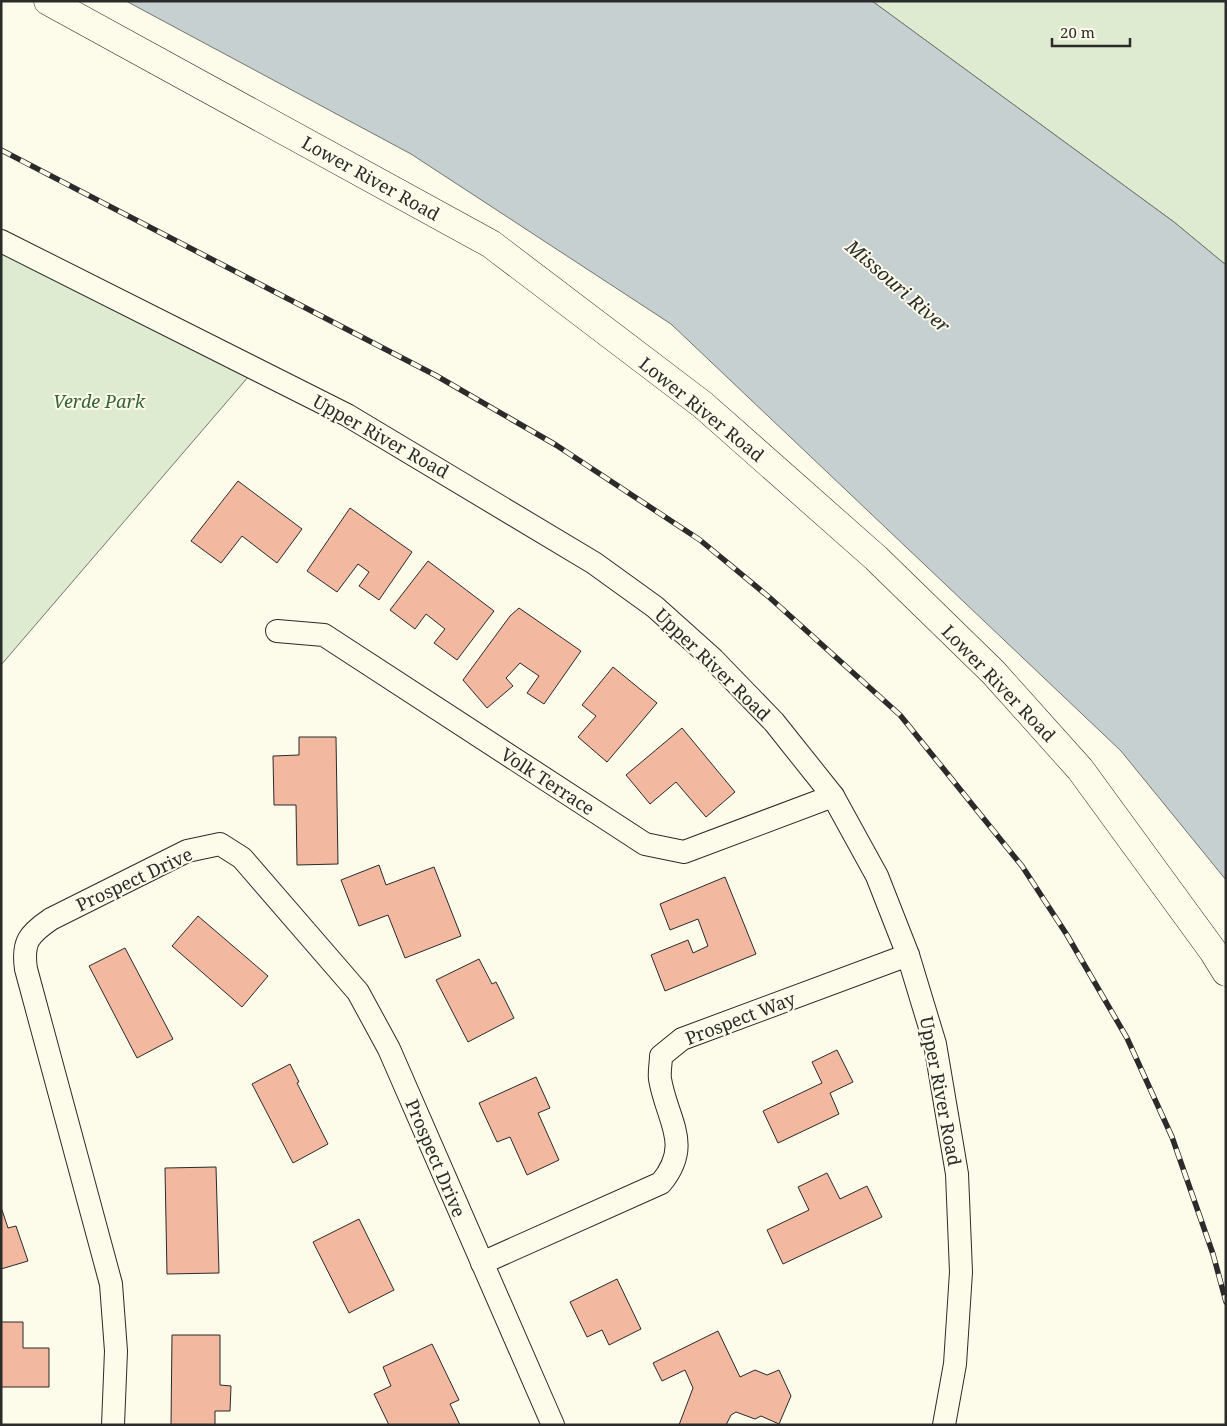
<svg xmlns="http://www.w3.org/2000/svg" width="1227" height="1426" viewBox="0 0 1227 1426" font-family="'Noto Serif',serif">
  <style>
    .green { fill: #deebd1; stroke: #74746e }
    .water { fill: #c7d0d0; stroke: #74746e }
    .building { fill: #f2b8a0; stroke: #2b2b2b }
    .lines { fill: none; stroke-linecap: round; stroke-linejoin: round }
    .minor-casing { stroke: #2b2b2b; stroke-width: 24 }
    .tertiary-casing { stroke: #2b2b2b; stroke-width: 29 }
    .minor { stroke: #fdfbea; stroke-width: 22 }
    .tertiary { stroke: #fdfbea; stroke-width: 28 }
    .rail-casing { stroke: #2b2b2b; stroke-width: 5.5 }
    .rail { stroke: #fdfbea; stroke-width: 4; stroke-dasharray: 11; stroke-linecap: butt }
    .labels { text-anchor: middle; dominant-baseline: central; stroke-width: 4; stroke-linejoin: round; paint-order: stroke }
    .street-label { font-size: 18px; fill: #2b2b2b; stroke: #fdfbea }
    .park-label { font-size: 18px; font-style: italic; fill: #34623c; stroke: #fdfbea }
    .water-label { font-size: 19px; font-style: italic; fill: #2b2b2b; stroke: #fdfbea }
  </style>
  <rect width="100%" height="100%" fill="#fdfbea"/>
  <!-- green -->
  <g class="green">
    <path d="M872,1h354v264l-52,-43z"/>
    <path d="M1,241l254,128 -254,296z"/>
  </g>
  <!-- water -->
  <path class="water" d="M126,1h746l302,221 52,43v615l-105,-129 -450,-427 -260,-170z"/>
  <!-- building -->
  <g class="building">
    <path d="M238,481l64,48 -25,34 -35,-27 -21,27 -30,-22z"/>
    <path d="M350,508l62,44 -33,48 -20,-14 10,-14 -11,-8 -21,28 -30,-21z"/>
    <path d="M428,561l66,50 -37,49 -23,-17 11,-14 -19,-15 -11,15 -25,-19z"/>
    <path d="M519,608l62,43 -37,53 -17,-11 12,-17 -19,-13 -14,15 7,8 -26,22 -24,-28 47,-64z"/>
    <path d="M613,667l44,36 -50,59 -29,-25 18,-21 -14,-11z"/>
    <path d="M682,728l53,64 -29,25 -30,-35 -26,22 -24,-29z"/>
    <path d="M299,737h37l2,127 -41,1 -1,-60h-22l-1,-49 26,-1z"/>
    <path d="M379,865l7,20 48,-18 27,69 -56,22 -17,-43 -29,11 -18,-46z"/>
    <path d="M725,877l31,77 -91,37 -14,-36 37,-15 5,13 15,-7 -10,-27 -28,11 -10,-26z"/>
    <path d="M198,916l70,60 -26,31 -70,-61z"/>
    <path d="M125,948l48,91 -36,19 -48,-92z"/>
    <path d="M479,959l13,25 4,-2 18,36 -46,24 -32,-62z"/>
    <path d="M837,1050l16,32 -23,11 9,21 -61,29 -15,-32 59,-28 -10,-21z"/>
    <path d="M290,1064l9,18 -2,1 31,61 -35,19 -41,-79z"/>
    <path d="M536,1077l14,31 -12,5 21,47 -32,15 -17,-38 -13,5 -18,-39z"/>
    <path d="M216,1167l3,106 -52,1 -2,-106z"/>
    <path d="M827,1173l13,26 27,-13 15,31 -99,47 -16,-34 42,-20 -11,-23z"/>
    <path d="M1,1207l7,21 8,-2 12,35 -27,8z"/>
    <path d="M359,1219l35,71 -45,23 -36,-71z"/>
    <path d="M617,1279l24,50 -32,16 -7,-15 -15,7 -17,-35z"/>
    <path d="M1,1322h22v26h26v39h-48z"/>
    <path d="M718,1331l22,46 15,-7 12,5 12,-5 12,26 -12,28 -18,-8 -6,3 -19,-7 -5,3 -5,10h-47l14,-37 -8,-18 -23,11 -9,-18z"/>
    <path d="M172,1335h48v50l11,1 -1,25h-15v14h-44z"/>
    <path d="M432,1344l27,56 -9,4 10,21h-71l-15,-31 17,-8 -8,-19z"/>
  </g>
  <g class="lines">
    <!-- minor casing -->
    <g class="minor-casing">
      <g id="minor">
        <path d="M1,241l346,174 247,148 61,44 58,52 61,63 59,74 44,80 31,79 27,89 22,130 4,98 -6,92 -11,61"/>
        <path d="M277,631l47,4 321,209 39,8 149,-56"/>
        <path d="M482,1263l179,-80c32,-39 6,-62 -1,-104 -1,-7 1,-16 1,-23l21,-17 226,-84"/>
        <path d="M113,1425l3,-74 -5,-67 -85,-315c-4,-27 3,-35 25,-50l136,-68 33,-7 22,14 116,134 31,57 164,376"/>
      </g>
    </g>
    <!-- tertiary casing -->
    <g class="tertiary-casing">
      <path id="tertiary" d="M48,1l443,243 212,161 173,153 117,114 87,97 133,182 13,21"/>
    </g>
    <!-- minor -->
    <use href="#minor" class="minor"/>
    <!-- tertiary -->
    <use href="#tertiary" class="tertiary"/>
    <!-- rail casing -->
    <g class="rail-casing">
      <path id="rail" d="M1,150l434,225 121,70 144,95 69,57 131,118 122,151 45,69 60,103 45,99 41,117 13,48"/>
    </g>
    <!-- rail -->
    <use href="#rail" class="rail"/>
  </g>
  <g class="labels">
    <!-- street labels -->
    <g class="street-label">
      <text transform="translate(371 178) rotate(29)">Lower River Road</text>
      <text transform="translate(702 409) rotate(39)">Lower River Road</text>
      <text transform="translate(381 436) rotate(29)">Upper River Road</text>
      <text transform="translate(713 664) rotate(44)">Upper River Road</text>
      <text transform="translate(999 683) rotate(46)">Lower River Road</text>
      <text transform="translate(548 781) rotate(33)">Volk Terrace</text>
      <text transform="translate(134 879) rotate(-25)">Prospect Drive</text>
      <text transform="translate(740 1018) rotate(-21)">Prospect Way</text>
      <text transform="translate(941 1091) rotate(79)">Upper River Road</text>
      <text transform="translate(436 1158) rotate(67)">Prospect Drive</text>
    </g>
    <!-- park labels -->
    <g class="park-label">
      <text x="99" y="401">Verde Park</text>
    </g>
    <!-- water labels -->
    <g class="water-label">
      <text transform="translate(898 286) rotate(41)">Missouri River</text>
    </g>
  </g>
  <!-- border -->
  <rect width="1227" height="1426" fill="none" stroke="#2b2b2b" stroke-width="5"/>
  <!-- scale -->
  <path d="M1052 38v8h78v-8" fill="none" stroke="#2b2b2b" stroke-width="2.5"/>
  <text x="1060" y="38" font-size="15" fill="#2b2b2b" stroke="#fdfbea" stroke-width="4" paint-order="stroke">20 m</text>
</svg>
